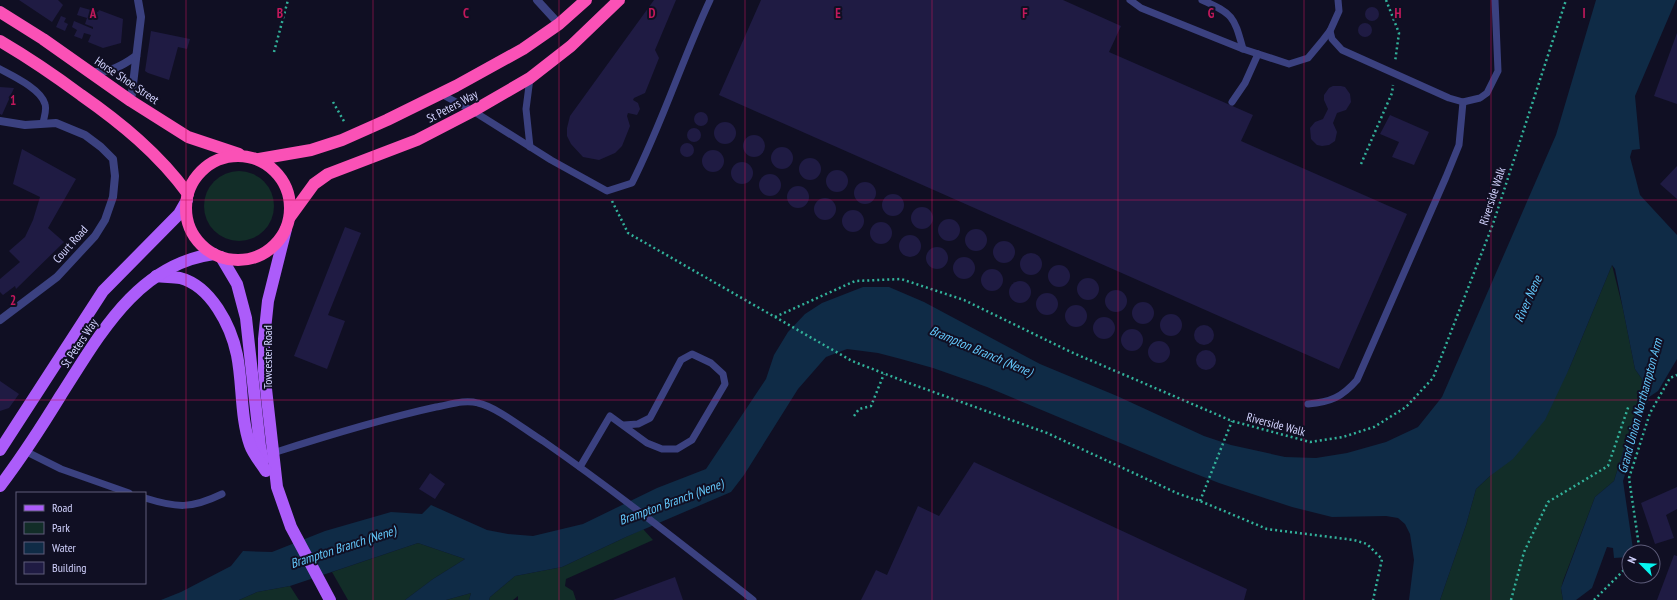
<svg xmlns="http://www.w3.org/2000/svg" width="1677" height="600" viewBox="0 0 1677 600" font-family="'PT Sans Narrow',sans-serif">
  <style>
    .green { fill: #122d28 }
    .water { fill: #0f2b46 }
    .building { fill: #1f1b43 }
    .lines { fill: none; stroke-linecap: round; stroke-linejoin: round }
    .path { stroke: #32b19a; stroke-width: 2.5; stroke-dasharray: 2 3; stroke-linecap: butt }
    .lane { stroke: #3b4180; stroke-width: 7 }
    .street { stroke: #3b4180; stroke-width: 8 }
    .primary { stroke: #ac5cfa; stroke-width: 12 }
    .highway { stroke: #fa51b6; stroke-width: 12 }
    .grid { fill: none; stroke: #c2185b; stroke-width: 1; stroke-opacity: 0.55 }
    .labels { text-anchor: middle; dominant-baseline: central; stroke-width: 4; stroke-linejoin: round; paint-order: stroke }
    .street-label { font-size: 12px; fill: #d2d2fe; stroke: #100f23 }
    .water-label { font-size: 13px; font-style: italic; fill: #63c7fa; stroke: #100f23 }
    .grid-label { font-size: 13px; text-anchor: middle; font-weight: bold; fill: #c2185b; stroke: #100f23; stroke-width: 4; stroke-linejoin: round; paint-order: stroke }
  </style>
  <rect width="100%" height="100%" fill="#100f23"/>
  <!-- green -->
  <g class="green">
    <circle cx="239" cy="206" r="35"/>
    <path d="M1612,265l11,44 12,60 7,10 -1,15 -27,87 -19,16 -32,84 -2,8 2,11h-123l26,-75 10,-36 14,-13 79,-107z"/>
    <path d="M643,529l10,11 -87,39 -1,7 8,5 3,9h-58v-4l-5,4h-24l1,-3 25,-21 47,-9z"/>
    <path d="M418,543l47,16 -32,20 -28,21h-57l-16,-28z"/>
    <path d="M290,586l9,14h-60l18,-8z"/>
    <path d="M471,593l-2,7h-23z"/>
  </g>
  <!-- water -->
  <path class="water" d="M1596,0h80l-41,96 5,53 -8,1 -2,7 10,38 37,40v124l-19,32 -9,6 -26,84 10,68 -1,3h-3v5l-15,1 -1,-10 -6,-1 -15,41 -16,12h-13l-2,-12 34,-91 19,-16 27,-87 1,-15 -7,-10 -20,-100 -3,-4 -43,104 -24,51 -32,39 -23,17 -14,13 -10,36 -26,75h-31l5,-40 -4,-26 -5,-10 -7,-6 -12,-2 -54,1 -40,-10 -73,-24 -46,-18 -186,-78 -54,-19 -32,-9 -23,-6 -31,-4 -21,8 -28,32 -54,86 -13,17 -105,45 -64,30 -47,9 -25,21 -1,3h-20l2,-7 -25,7h-41l28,-21 32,-20 -47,-16 -128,43 -33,6 -18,8h-78l20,-8 50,-26 12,-15 29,1 53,-21 66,-19 31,2 9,-9 56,25 21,4 25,2 50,-12 74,-36 49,-19 60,-90 8,-24 14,-23 17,-18 17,-11 41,-16h26l35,15 116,62 77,32 87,40 27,9 54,12 31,1 31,-5 39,-11 32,-15 24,-30 114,-262z"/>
  <!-- building -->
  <g class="building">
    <path d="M19,0h39l5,5 -11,17z"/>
    <path d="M654,0h22l-21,50 4,8 -14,35 -11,5 -1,2 5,3 2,6 -3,6 -9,-2 -1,3 3,10 -8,20 -7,7 -16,7 -16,-3 -12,-13 -4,-8v-8l3,-12z"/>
    <path d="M761,0h302l58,26 -12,26 144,63 -12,26 166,73 -68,155 -620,-274z"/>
    <path d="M80,7l18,5 1,-2 24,9 -2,24 -18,5 -15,-6 3,-7 -7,-2 -2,6 -8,-3 3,-6 -5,-3 2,-6 19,8v-2l-8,-3 2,-6 -10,-3z"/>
    <circle cx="1372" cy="14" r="7"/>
    <path d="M61,16l5,2 -2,4 4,2 -3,7 -9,-4z"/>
    <circle cx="1365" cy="30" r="7"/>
    <path d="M151,31l39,8 -3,10 -9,-2 -9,33 -21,-7 -3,-2z"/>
    <path d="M1677,33v71l-23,-8z"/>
    <path d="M1333,86h8l4,1 5,7 1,8 -5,8 -9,3 -4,10 4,9 -2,9 -6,4 -7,1 -5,-1 -6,-6 -1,-11 5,-6 8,-3 5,-10 -4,-9v-5l5,-7z"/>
    <path d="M0,87l14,1 -12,27 -2,-1z"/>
    <circle cx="701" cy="119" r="7"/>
    <path d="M1390,115l39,17 -15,33 -22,-8 7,-15 -19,-8z"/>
    <circle cx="725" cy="133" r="11"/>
    <circle cx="694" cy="135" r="7"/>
    <circle cx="754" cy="146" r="11"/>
    <circle cx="687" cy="150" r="7"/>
    <circle cx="782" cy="158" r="11"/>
    <path d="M22,149l54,30 -28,49 16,14 -48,47 -1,-3 -12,9 -3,-3v-13l20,-17 -11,-11 16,-14 8,-17 7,-23 -27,-13z"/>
    <circle cx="713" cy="161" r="11"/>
    <circle cx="810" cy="169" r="11"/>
    <circle cx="742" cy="173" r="11"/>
    <path d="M1677,166v33l-17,-15z"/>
    <circle cx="837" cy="181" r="11"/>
    <circle cx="770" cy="185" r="11"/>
    <circle cx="865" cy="193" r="11"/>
    <circle cx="798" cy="197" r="11"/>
    <circle cx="893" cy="205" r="11"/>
    <circle cx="825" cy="209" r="11"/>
    <circle cx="922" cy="218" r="11"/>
    <circle cx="853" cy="221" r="11"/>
    <circle cx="949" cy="230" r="11"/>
    <circle cx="881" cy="233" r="11"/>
    <path d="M345,227l16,6 -33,82 17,6 -18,48 -33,-13z"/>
    <circle cx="976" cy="240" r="11"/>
    <circle cx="910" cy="246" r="11"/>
    <circle cx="1004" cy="252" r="11"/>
    <circle cx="937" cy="258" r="11"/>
    <circle cx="1031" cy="264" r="11"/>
    <circle cx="964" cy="268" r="11"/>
    <circle cx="1059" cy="276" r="11"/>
    <circle cx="992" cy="280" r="11"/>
    <circle cx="1088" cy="289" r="11"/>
    <circle cx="1020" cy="292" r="11"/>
    <circle cx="1116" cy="301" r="11"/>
    <circle cx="1047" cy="304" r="11"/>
    <circle cx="1143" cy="313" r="11"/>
    <circle cx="1076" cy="316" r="11"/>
    <circle cx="1171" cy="325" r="11"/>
    <circle cx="1104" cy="328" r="11"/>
    <circle cx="1204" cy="335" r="10"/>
    <circle cx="1132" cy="340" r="11"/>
    <circle cx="1159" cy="352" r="11"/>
    <circle cx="1206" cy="360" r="10"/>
    <path d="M0,381l19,13 -10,14 -9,3z"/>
    <path d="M974,462l273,127 -3,11h-383l15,-30 11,5 31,-69 21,10z"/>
    <path d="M430,473l15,11 -10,15 -16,-10z"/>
    <path d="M1677,487v22l-11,6 8,23 -19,6 -14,-41z"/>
    <path d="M1674,555l3,1v44h-20z"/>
    <path d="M675,577l8,23h-70z"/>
  </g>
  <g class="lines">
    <!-- path -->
    <g class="path">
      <path d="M1386,0l13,33 -4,29"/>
      <path d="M274,52l14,-52"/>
      <path d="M333,102l12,21"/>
      <path d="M1361,164l31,-71 1,-8"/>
      <path d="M612,201l16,32 224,128 54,21 141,51 132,61 21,7 67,28 87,11 13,4 15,15 -9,41"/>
      <path d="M775,317l80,-36 46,-2 63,21 107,52 161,69 78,21 33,-5 31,-10 32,-20 27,-29 60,-154 73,-224"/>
      <path d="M854,416l5,-7 12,-3 13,-32"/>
      <path d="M1200,501l32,-80"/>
      <path d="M1637,552l2,-6 -10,-68 21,-65 20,-35 7,-3"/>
      <path d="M1511,600l13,-48 24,-50 60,-36 21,-61"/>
      <path d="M1594,600l35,-35"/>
    </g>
    <!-- lane -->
    <g class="lane">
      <path d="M1130,0l11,8 77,31 25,10 46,15 19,-6 15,-18 7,-9 9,-20 -1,-11"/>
      <path d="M1202,0c32,14 32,17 41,49"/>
      <path d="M1330,31l2,8 10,11 107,48 14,4 17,-4 7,-5 11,-22 -3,-71"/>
      <path d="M0,69c13,7 41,20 45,35 2,6 -1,13 -2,19"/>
      <path d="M441,94l32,17 78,49 56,31 25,-8c30,-59 50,-123 78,-183"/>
      <path d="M1232,102l13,-19 13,-29"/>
      <path d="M530,147l-4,-38 4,-31"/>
      <path d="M1308,404c23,-2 34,-7 49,-24l89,-203 13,-32 4,-43"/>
      <path d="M25,451l36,18 68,24"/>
      <path d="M273,453c53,-17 108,-34 163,-46 13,-2 28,-8 42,-4 19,4 47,27 65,38 72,50 141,105 210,159"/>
      <path d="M580,467l30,-51 37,27 15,6h15l15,-9 33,-56 -2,-10 -12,-11 -19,-9 -11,6 -31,58 -12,6 -14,1"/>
      <path d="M145,498c32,10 46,11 77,-4"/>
    </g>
    <!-- street -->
    <g class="street">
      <path d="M537,0l22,24"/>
      <path d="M91,72c18,1 31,-6 45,-16"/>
      <path d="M131,101l10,-84 -3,-17"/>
      <path d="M0,121l25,4 31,-2 29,12 16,12 12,12 2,17 -2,21 -8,23 -10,16 -38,41 -57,43"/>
    </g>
    <!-- primary -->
    <g class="primary">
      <path d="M286,229l-18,72 -4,38v32l13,116 14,40 39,73"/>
      <path d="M221,257l16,27 9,34 14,128 3,15"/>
      <path d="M156,276c7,1 16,1 24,2 31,8 51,48 57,77 6,30 3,61 13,90 3,9 11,18 16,26"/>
      <path d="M0,450l103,-159 76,-77 8,-14"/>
      <path d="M0,486c22,-29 42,-60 61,-91 38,-59 76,-131 153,-141"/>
    </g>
    <!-- highway -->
    <g class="highway">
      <path d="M0,12l43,27 88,62 57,36 51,17"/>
      <path d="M0,41c29,17 54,34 81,54 40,28 78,59 107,99"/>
      <circle cx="238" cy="208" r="52"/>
      <path d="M259,159l52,-9 31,-10 45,-20 69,-34 67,-37 36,-25 27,-24"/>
      <path d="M290,217l24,-33 14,-10 89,-34 56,-29 57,-33 41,-32 48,-46"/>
    </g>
  </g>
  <!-- grid -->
  <path class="grid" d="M186,0v600M373,0v600M559,0v600M745,0v600M932,0v600M1118,0v600M1304,0v600M1491,0v600M0,200h1677M0,400h1677"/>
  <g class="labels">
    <!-- street labels -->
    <g class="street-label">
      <text transform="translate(127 80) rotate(34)">Horse Shoe Street</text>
      <text transform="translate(452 106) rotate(-28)">St Peters Way</text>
      <text transform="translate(1492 196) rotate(-72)">Riverside Walk</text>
      <text transform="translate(70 244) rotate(-48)">Court Road</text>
      <text transform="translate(79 343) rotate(-56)">St Peters Way</text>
      <text transform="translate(267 357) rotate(-90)">Towcester Road</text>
      <text transform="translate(1276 424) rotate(15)">Riverside Walk</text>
    </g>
    <!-- water labels -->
    <g class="water-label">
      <text transform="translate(1528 299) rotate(-66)">River Nene</text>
      <text transform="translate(981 351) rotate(23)">Brampton Branch (Nene)</text>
      <text transform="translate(1640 406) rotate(-75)">Grand Union Northampton Arm</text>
      <text transform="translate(671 502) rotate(-20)">Brampton Branch (Nene)</text>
      <text transform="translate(343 547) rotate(-18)">Brampton Branch (Nene)</text>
    </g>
  </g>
  <g class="grid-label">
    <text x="93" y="18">A</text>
    <text x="280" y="18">B</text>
    <text x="466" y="18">C</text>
    <text x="652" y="18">D</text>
    <text x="838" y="18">E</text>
    <text x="1025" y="18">F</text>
    <text x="1211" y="18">G</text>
    <text x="1398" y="18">H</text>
    <text x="1584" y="18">I</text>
    <text x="13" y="105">1</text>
    <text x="13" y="305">2</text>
  </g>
  <!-- legend -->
  <rect x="16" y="492" width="130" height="92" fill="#100f23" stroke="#5e5d7b"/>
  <rect x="24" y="505" width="20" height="6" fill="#ac5cfa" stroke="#5e5d7b"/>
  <text x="52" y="512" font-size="12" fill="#d2d2fe">Road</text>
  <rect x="24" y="522" width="20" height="12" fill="#122d28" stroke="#5e5d7b"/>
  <text x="52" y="532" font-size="12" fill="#d2d2fe">Park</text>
  <rect x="24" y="542" width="20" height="12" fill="#0f2b46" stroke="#5e5d7b"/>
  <text x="52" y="552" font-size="12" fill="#d2d2fe">Water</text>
  <rect x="24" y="562" width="20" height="12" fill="#1f1b43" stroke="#5e5d7b"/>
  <text x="52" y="572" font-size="12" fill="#d2d2fe">Building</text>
  <!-- north arrow -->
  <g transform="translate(1641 564) rotate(294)"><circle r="19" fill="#100f23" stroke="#5e5d7b"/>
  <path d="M0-3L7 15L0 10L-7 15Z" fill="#07f4ef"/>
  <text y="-6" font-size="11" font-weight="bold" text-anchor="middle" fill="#d2d2fe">N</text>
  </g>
</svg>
